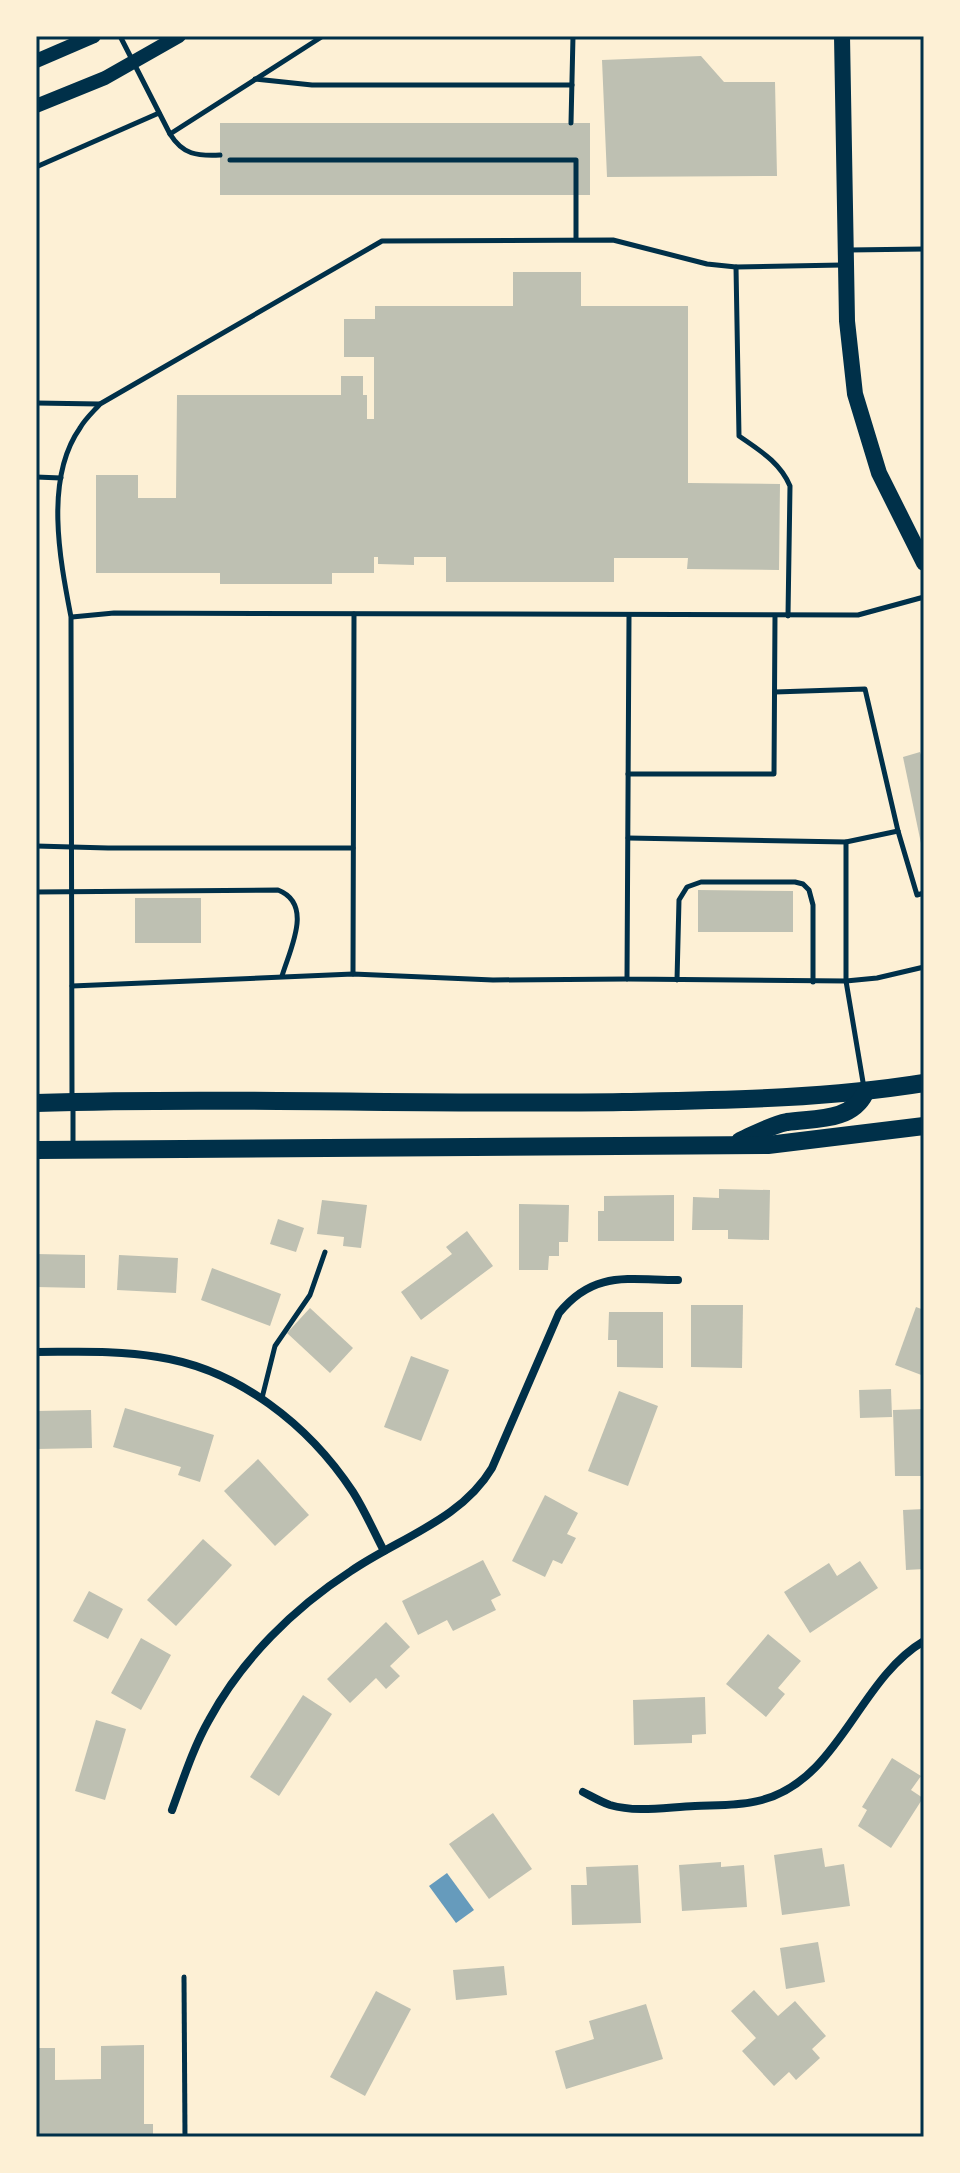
<svg xmlns="http://www.w3.org/2000/svg" width="960" height="2173" viewBox="0 0 960 2173" font-family="'Zilla Slab',serif">
  <style>
    .water { fill: #669bbc }
    .building { fill: #bec0b2 }
    .lines { fill: none; stroke-linecap: round; stroke-linejoin: round }
    .service { stroke: #003049; stroke-width: 5 }
    .minor { stroke: #003049; stroke-width: 8 }
    .tertiary { stroke: #003049; stroke-width: 14 }
    .secondary { stroke: #003049; stroke-width: 16 }
    .primary { stroke: #003049; stroke-width: 18 }
    .neatline { fill: none; stroke: #003049; stroke-width: 3 }
  </style>
  <rect width="100%" height="100%" fill="#fdf0d5"/>
  <!-- water -->
  <path class="water" d="M447,1873l27,37 -18,13 -27,-37z"/>
  <!-- building -->
  <g class="building">
    <path d="M701,56l23,26h51l2,94 -170,1 -5,-117z"/>
    <rect x="220" y="123" width="370" height="72"/>
    <path d="M513,272h68v34h107v177l92,1 -1,86 -92,-1 1,-11h-74v24h-168v-25h-32v8l-36,-1v-7h-4v16h-42v11h-112v-11h-124v-98h42v23h38l1,-103h164v-19h22v19h4v24h7v-62h-30v-38h31v-13h138z"/>
    <path d="M920,752l4,11 -1,90 -20,-96z"/>
    <path d="M698,890l95,1v41h-95z"/>
    <rect x="135" y="898" width="66" height="45"/>
    <path d="M719,1189l51,1 -1,50 -41,-1v-9h-36l1,-33 26,1z"/>
    <path d="M674,1195v46h-76v-30h6v-15z"/>
    <path d="M322,1200l45,5 -6,43 -18,-2 1,-9 -27,-3z"/>
    <path d="M519,1204l50,1 -1,37h-9v14h-10l-1,14h-29z"/>
    <path d="M278,1219l26,9 -8,24 -26,-8z"/>
    <path d="M467,1231l26,35 -72,54 -20,-28 51,-38 -6,-7z"/>
    <path d="M36,1254l49,1v33l-49,-1z"/>
    <path d="M119,1255l59,3 -2,35 -59,-3z"/>
    <path d="M212,1268l69,26 -11,32 -69,-26z"/>
    <path d="M691,1305h52l-1,63 -51,-1z"/>
    <path d="M916,1307l8,3v66l-29,-11z"/>
    <path d="M310,1308l43,40 -23,25 -43,-40z"/>
    <path d="M609,1312h54v56l-46,-1v-27h-9z"/>
    <path d="M411,1356l38,14 -28,71 -37,-14z"/>
    <path d="M891,1389l1,28 -32,1 -1,-28z"/>
    <path d="M619,1391l39,15 -30,80 -40,-15z"/>
    <path d="M125,1408l89,27 -14,47 -22,-7 3,-8 -68,-20z"/>
    <path d="M924,1409v67h-29l-2,-66z"/>
    <path d="M91,1410l1,38 -56,1v-38z"/>
    <path d="M258,1459l51,56 -34,31 -51,-55z"/>
    <path d="M545,1495l33,18 -11,21 9,4 -14,26 -9,-4 -8,17 -33,-16z"/>
    <path d="M924,1509v60l-18,1 -3,-60z"/>
    <path d="M203,1539l29,26 -56,61 -29,-26z"/>
    <path d="M483,1560l18,35 -10,5 5,10 -43,21 -6,-11 -29,15 -16,-34z"/>
    <path d="M860,1561l18,27 -68,45 -26,-41 45,-29 8,13z"/>
    <path d="M89,1591l34,18 -15,30 -35,-18z"/>
    <path d="M386,1622l24,25 -20,19 10,10 -14,13 -10,-11 -26,25 -23,-24z"/>
    <path d="M768,1634l33,27 -23,27 7,6 -19,23 -40,-33z"/>
    <path d="M141,1638l30,17 -30,55 -30,-17z"/>
    <path d="M303,1695l29,19 -53,82 -29,-19z"/>
    <path d="M705,1697l1,37 -14,1v8l-58,2 -1,-45z"/>
    <path d="M96,1720l30,9 -21,71 -30,-9z"/>
    <path d="M892,1758l29,18 -10,14 12,8 -32,50 -33,-22 9,-16 -5,-3z"/>
    <path d="M493,1813l39,56 -43,30 -40,-55z"/>
    <path d="M822,1848l3,19 19,-3 6,42 -68,9 -8,-60z"/>
    <path d="M721,1862v5l23,-2 3,42 -65,4 -3,-46z"/>
    <path d="M638,1865l3,58 -69,2 -1,-40h16l-1,-18z"/>
    <path d="M818,1942l7,40 -39,7 -6,-41z"/>
    <path d="M504,1966l3,29 -51,5 -3,-30z"/>
    <path d="M754,1990l24,26 17,-15 31,35 -14,13 8,9 -24,22 -7,-8 -15,14 -32,-35 14,-13 -25,-27z"/>
    <path d="M376,1991l35,18 -46,87 -35,-19z"/>
    <path d="M646,2004l17,55 -97,30 -11,-38 39,-12 -5,-18z"/>
    <path d="M144,2045v79h9v13h-117v-89h19v32l46,-1v-33z"/>
  </g>
  <g class="lines">
    <!-- service -->
    <g class="service">
      <path d="M120,36l50,98 153,-98"/>
      <path d="M843,36h50"/>
      <path d="M255,79l57,6h260"/>
      <path d="M571,123l2,-87"/>
      <path d="M170,134c13,21 27,22 50,21"/>
      <path d="M230,160h346v79"/>
      <path d="M36,167l123,-54"/>
      <path d="M849,250l75,-1"/>
      <path d="M736,267l3,169c20,14 41,26 51,50l-2,130"/>
      <path d="M36,403l63,1"/>
      <path d="M36,477l25,1"/>
      <path d="M629,616l-2,363 219,2 31,-3 47,-11"/>
      <path d="M72,617l42,-4 744,2 66,-18"/>
      <path d="M775,692l90,-3 33,142 19,64 7,-2"/>
      <path d="M628,774h146l1,-158"/>
      <path d="M628,838l218,4 52,-11"/>
      <path d="M846,842v139l18,107"/>
      <path d="M36,846l72,2h245"/>
      <path d="M36,892l242,-2c36,14 12,59 4,86"/>
      <path d="M353,974l1,-360"/>
      <path d="M677,980l2,-80 8,-13 14,-5h94l8,2 6,6 4,15v77"/>
      <path d="M72,986l281,-12 140,6 134,-1"/>
      <path d="M72,1096l-1,-479c-11,-57 -27,-138 9,-189 5,-9 13,-16 20,-24l282,-163 231,-1 94,24 29,3 106,-2"/>
      <path d="M73,1106v38"/>
      <path d="M262,1398l13,-52 35,-51 15,-43"/>
      <path d="M184,1977l1,160"/>
    </g>
    <!-- minor -->
    <g class="minor">
      <path d="M36,1352c40,0 82,-2 122,5 80,12 151,68 195,135 12,19 21,40 31,59"/>
      <path d="M583,1792c8,4 18,10 27,13 27,8 57,2 85,1 22,-1 45,0 67,-6 78,-21 96,-120 162,-159"/>
      <path d="M172,1810c11,-30 21,-62 37,-90 33,-61 85,-112 142,-149 48,-33 110,-51 141,-103l67,-155c35,-43 69,-33 119,-33"/>
    </g>
    <!-- tertiary -->
    <g class="tertiary">
      <path d="M36,61l58,-25"/>
      <path d="M36,106l69,-28 74,-42"/>
    </g>
    <!-- secondary -->
    <path class="secondary" d="M842,36l5,285 8,73 24,79 45,90"/>
    <!-- primary -->
    <g class="primary">
      <path d="M36,1103c196,-6 391,2 587,-1 101,-2 201,-3 301,-19"/>
      <path d="M740,1141c14,-6 31,-16 47,-19 27,-4 64,0 78,-29"/>
      <path d="M36,1150l732,-5 156,-19"/>
    </g>
  </g>
  <!-- border -->
  <rect width="960" height="2173" fill="none" stroke="#fdf0d5" stroke-width="76"/>
  <rect x="38" y="38" width="884" height="2097" class="neatline"/>
</svg>
